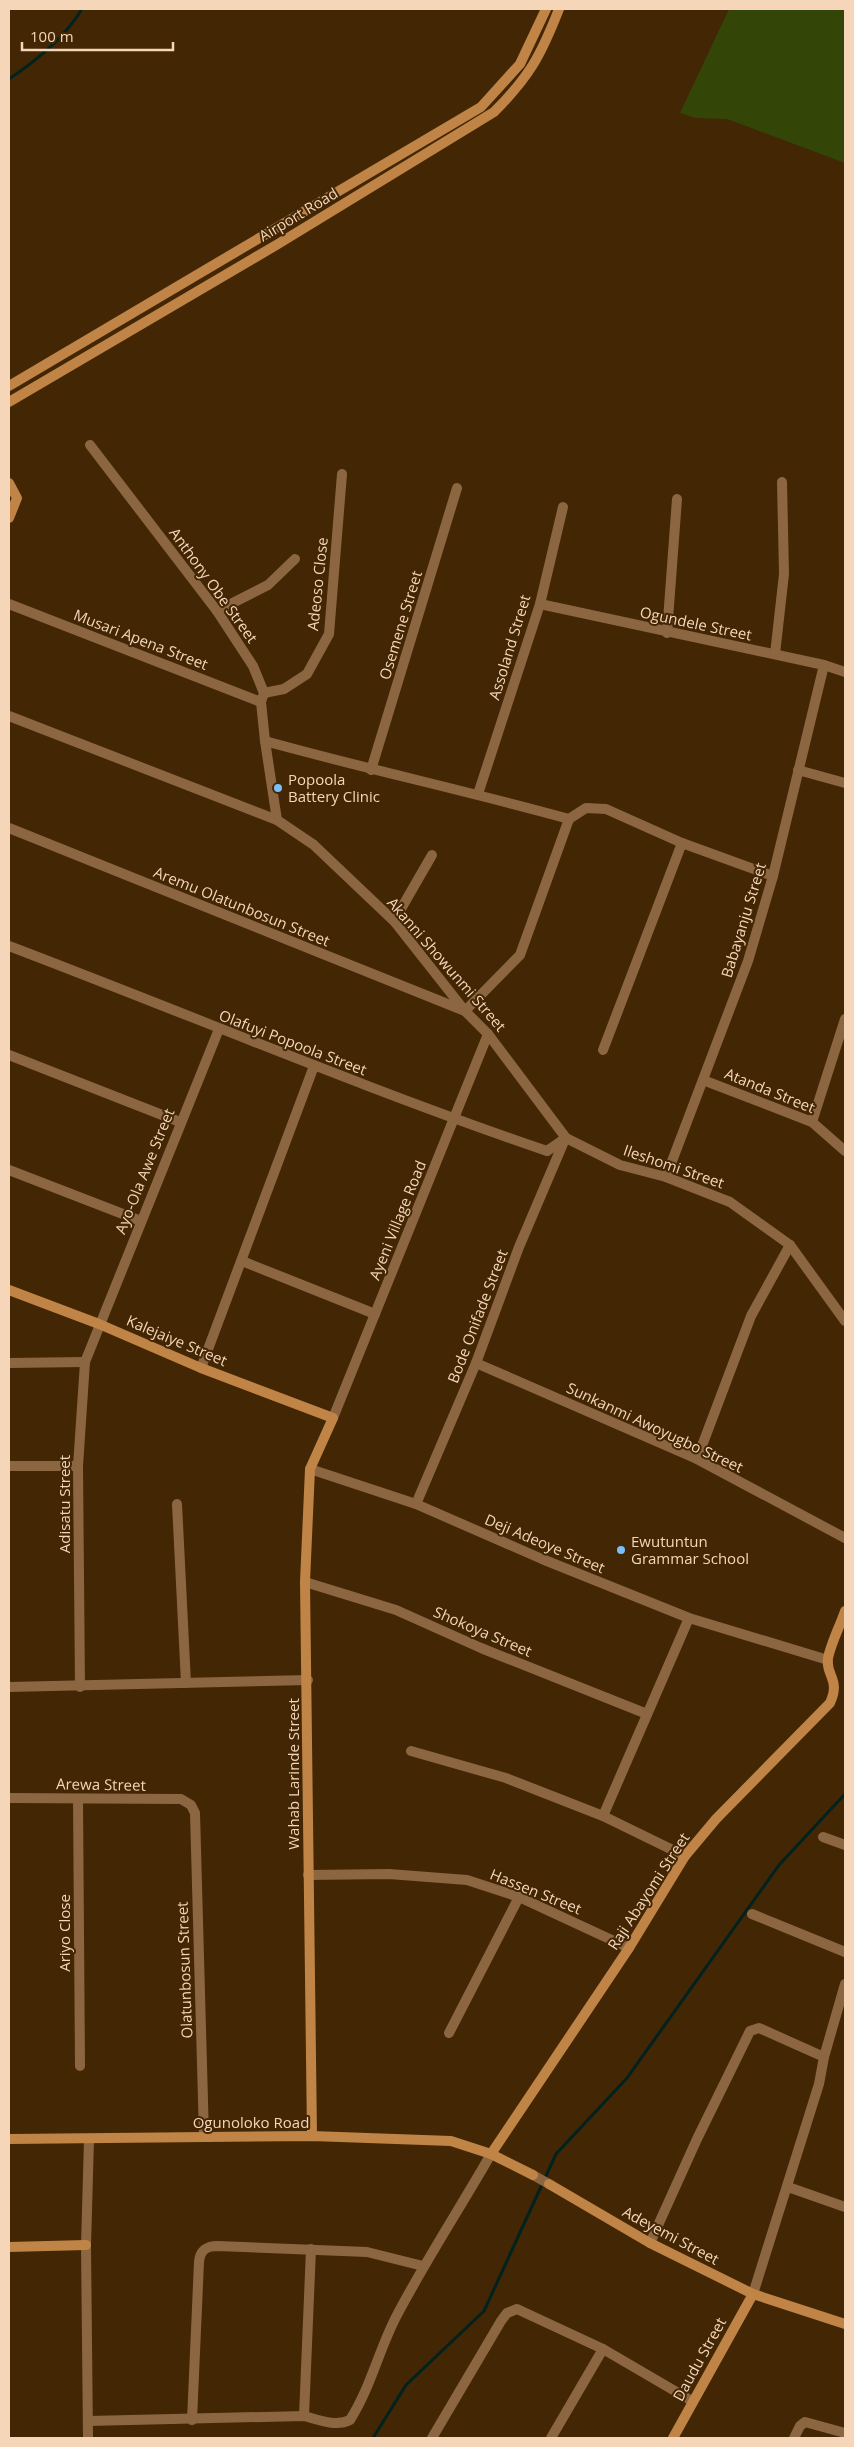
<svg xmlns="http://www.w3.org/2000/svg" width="854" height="2447" viewBox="0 0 854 2447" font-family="'Open Sans',sans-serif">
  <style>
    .green { fill: #344508 }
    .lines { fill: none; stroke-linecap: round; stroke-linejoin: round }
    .stream { stroke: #01221e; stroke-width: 3 }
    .street { stroke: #8b6641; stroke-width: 10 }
    .secondary { stroke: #bf8446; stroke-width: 10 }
    .poi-dot { fill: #7abff8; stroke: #432604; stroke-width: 2 }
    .labels { text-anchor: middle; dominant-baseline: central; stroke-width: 4; stroke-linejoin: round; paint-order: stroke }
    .street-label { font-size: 15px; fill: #f5d6b9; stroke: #432604 }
    .poi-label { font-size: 15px; fill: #f5d6b9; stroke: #432604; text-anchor: start }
  </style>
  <rect width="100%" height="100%" fill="#432604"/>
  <!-- green -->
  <path class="green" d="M729,9h116v154l-118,-44 -32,-1 -15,-5z"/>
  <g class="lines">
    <!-- stream -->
    <g class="stream">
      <path d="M9,79c27,-18 56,-42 73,-70"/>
      <path d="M373,2438l33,-53 78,-74 72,-157 71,-76 152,-213 66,-71"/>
    </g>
    <!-- street -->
    <g class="street">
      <path d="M90,445l127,166 36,55 11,27 -3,9 4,39 12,79"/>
      <path d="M9,604l252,98"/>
      <path d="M540,604l284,61 21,7"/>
      <path d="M217,611l51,-26 27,-26"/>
      <path d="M667,633l10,-134"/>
      <path d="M775,654l9,-80 -2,-92"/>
      <path d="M264,693l20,-4 23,-15 22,-40 13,-160"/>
      <path d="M9,716l268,104 37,25 80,76 71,90 23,23 78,104 54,27 46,12 64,25 60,43 55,76"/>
      <path d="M265,741c101,28 203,50 304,78l17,-11 20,1 76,34 91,33"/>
      <path d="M371,770l86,-282"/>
      <path d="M798,770l47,13"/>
      <path d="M478,794l62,-190 23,-97"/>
      <path d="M9,828l456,183 55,-56 49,-136"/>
      <path d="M394,921l38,-66"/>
      <path d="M9,946c179,68 356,143 538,205l19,-13"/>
      <path d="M603,1050l79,-207"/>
      <path d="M9,1055l171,67"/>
      <path d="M703,1080l109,42 33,29"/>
      <path d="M812,1122l33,-103"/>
      <path d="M9,1170l132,51"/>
      <path d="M666,1177l82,-216 25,-85 51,-211"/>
      <path d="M242,1261l133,53"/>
      <path d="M9,1363l76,-1"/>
      <path d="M476,1363l221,96 148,79"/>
      <path d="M201,1368l113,-302"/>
      <path d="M333,1418l155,-384"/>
      <path d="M697,1459l54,-143 39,-71"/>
      <path d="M9,1466h69"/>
      <path d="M310,1469l106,35 126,55 147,59 139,42"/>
      <path d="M177,1504l9,179"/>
      <path d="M416,1504l60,-141 43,-116 46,-108"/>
      <path d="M305,1582l91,28 85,38 166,66"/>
      <path d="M9,1687l299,-7"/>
      <path d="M80,1687l-2,-221 7,-104 134,-333"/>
      <path d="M411,1751l95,27 97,38 82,40"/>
      <path d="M9,1798l172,1 10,6 4,8 9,323"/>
      <path d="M78,1799l2,267"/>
      <path d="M603,1816l86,-198"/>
      <path d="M823,1837l22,8"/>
      <path d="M308,1875l81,-1 78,6 52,17 110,51"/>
      <path d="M752,1914l93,38"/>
      <path d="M449,2033l70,-136"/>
      <path d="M533,2175l16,9"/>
      <path d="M788,2187l57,20"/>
      <path d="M650,2243l47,-104 53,-108 9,-3 65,29"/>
      <path d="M753,2294l66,-210 5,-27 21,-73"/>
      <path d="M304,2416l7,-167"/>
      <path d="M192,2420l7,-158c1,-12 7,-16 19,-16l149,6 56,14"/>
      <path d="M88,2421l216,-5c15,4 32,11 46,4 21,-33 29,-71 47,-105 29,-55 63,-107 94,-161"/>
      <path d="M88,2438l-2,-193 3,-105"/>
      <path d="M432,2438l69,-117 6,-8 10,-4 86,40 89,52"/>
      <path d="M551,2438l52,-89"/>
      <path d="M794,2438l6,-12 5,-4 40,11"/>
    </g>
    <!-- secondary -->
    <g class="secondary">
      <path d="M9,386l472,-279 39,-43 26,-55"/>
      <path d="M9,402l269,-158 216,-132c36,-36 47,-57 65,-103"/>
      <path d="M9,483l8,15 -8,20"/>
      <path d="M9,1290l90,34 102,44 132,50 -23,51 -5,113 7,554"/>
      <path d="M9,2139l303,-3 139,5 40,13 42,21"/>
      <path d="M491,2154l138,-206 56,-92 31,-37 114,-116c11,-24 -5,-28 -2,-45 3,-15 12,-32 17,-47"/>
      <path d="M549,2184l101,59 103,51 92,30"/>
      <path d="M9,2247l77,-2"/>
      <path d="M673,2438l80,-144"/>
    </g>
  </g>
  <!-- markers -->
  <g class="poi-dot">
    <circle cx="278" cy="788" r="5"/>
    <circle cx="621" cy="1550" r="5"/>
  </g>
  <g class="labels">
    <!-- street labels -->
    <g class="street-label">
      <text transform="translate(298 214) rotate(-31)">Airport Road</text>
      <text transform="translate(317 584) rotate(-84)">Adeoso Close</text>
      <text transform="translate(214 585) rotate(54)">Anthony Obe Street</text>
      <text transform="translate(696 623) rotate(12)">Ogundele Street</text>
      <text transform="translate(400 625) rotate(-73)">Osemene Street</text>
      <text transform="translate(141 639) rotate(21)">Musari Apena Street</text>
      <text transform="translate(509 647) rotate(-73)">Assoland Street</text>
      <text transform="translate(242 906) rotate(22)">Aremu Olatunbosun Street</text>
      <text transform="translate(743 920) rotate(-73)">Babayanju Street</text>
      <text transform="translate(447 964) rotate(49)">Akanni Showunmi Street</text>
      <text transform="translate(293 1042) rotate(21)">Olafuyi Popoola Street</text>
      <text transform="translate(770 1090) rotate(22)">Atanda Street</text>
      <text transform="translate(674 1166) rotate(19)">Ileshomi Street</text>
      <text transform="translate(144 1171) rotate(-68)">Ayo-Ola Awe Street</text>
      <text transform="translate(397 1220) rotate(-68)">Ayeni Village Road</text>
      <text transform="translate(477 1316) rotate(-69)">Bode Onifade Street</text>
      <text transform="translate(177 1340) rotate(23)">Kalejaiye Street</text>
      <text transform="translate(655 1427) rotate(25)">Sunkanmi Awoyugbo Street</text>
      <text transform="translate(64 1504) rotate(-90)">Adisatu Street</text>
      <text transform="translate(545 1543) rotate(23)">Deji Adeoye Street</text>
      <text transform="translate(483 1631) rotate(23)">Shokoya Street</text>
      <text transform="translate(293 1774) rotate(-90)">Wahab Larinde Street</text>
      <text transform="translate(101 1784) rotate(1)">Arewa Street</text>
      <text transform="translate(536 1891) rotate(22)">Hassen Street</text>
      <text transform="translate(648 1891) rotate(-57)">Raji Abayomi Street</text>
      <text transform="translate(64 1933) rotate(-90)">Ariyo Close</text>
      <text transform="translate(184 1970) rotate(-92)">Olatunbosun Street</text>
      <text x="251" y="2122">Ogunoloko Road</text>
      <text transform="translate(671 2235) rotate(28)">Adeyemi Street</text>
      <text transform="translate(699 2359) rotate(-61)">Daudu Street</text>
    </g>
    <!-- poi labels -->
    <g class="poi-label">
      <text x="288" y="779">Popoola<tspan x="288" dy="17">Battery Clinic</tspan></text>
      <text x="631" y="1541">Ewutuntun<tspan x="631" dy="17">Grammar School</tspan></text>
    </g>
  </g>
  <!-- border -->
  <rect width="854" height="2447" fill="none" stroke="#f5d6b9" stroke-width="20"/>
  <!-- scale -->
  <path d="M22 42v8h151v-8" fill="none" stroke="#f5d6b9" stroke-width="2.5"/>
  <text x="30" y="42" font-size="15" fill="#f5d6b9" stroke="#432604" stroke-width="4" paint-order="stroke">100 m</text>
</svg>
